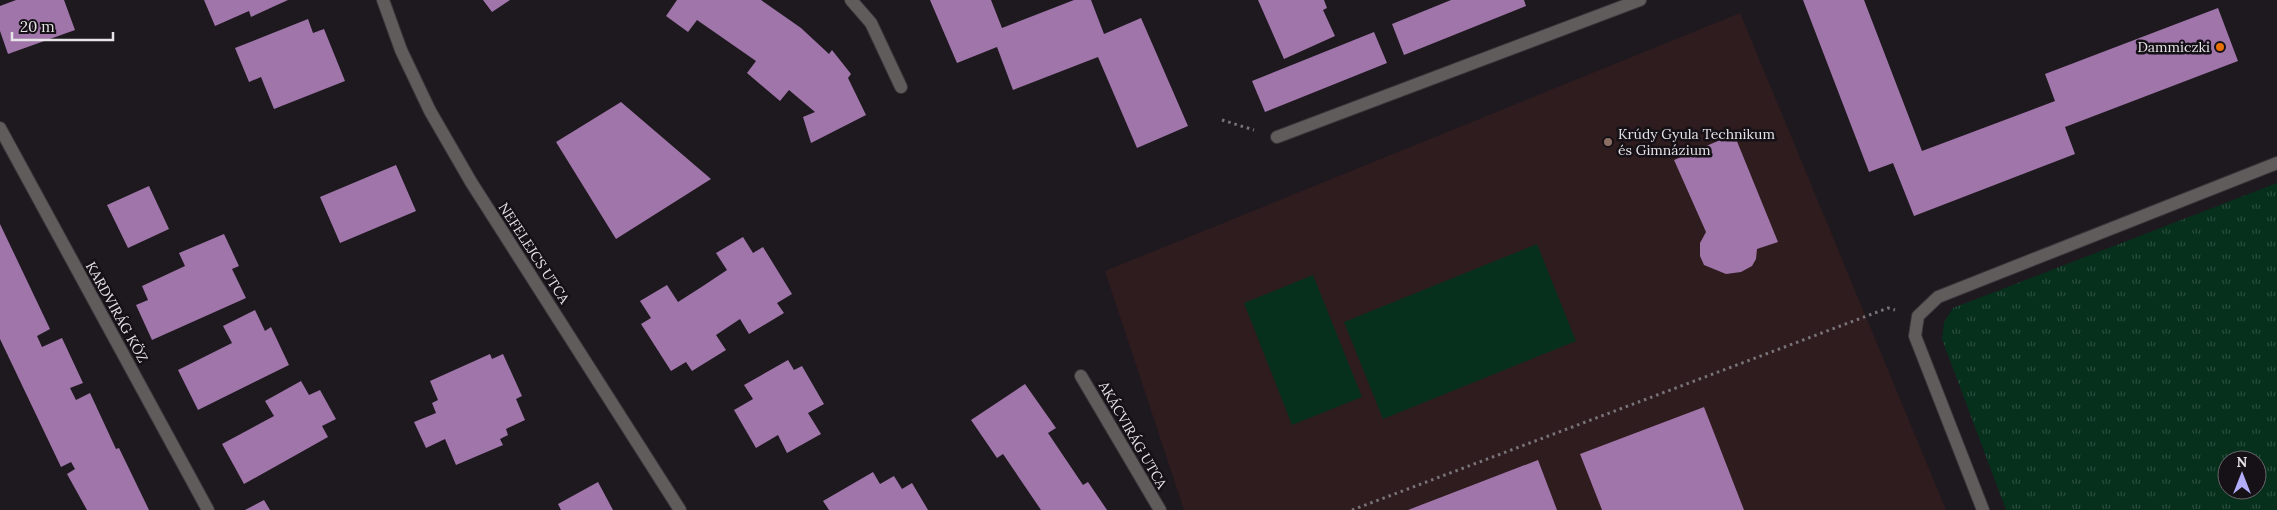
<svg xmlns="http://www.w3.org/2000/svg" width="2277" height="510" font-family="Lora,serif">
  <defs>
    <pattern id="grass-tufts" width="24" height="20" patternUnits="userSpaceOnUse" patternTransform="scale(1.25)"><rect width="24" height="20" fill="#062f1c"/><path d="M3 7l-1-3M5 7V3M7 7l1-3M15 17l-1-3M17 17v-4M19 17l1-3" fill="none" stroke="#2a4d3d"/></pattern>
  </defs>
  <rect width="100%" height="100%" fill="#1e191f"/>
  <path fill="#2f1c1e" d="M1740,13L1946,510H1184L1105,271Z"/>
  <path fill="url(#grass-tufts)" fill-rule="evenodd" d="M2277,183V510H2006L1942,339L1944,322L1953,308ZM2227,460H2257V490H2227Z"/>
  <path fill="#062f1c" d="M1537,244L1576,341L1383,419L1344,322Z
    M1313,275L1362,397L1292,425L1244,303Z"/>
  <path fill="#a075aa" d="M16,0H64L75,30L8,54L0,31V6Z
    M204,0H288L251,17L249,11L215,26Z
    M483,0H510L492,12Z
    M677,0H761L801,28L829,54L832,50L851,74L848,78L866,115L811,143L803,117L815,112L789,90L780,101L747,73L756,61L697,20L688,32L666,16Z
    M930,0H991L1002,28L1074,0H1091L1104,34L1141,18L1188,126L1137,148L1098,57L1013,90L997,47L957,63Z
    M1258,0H1324L1327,8L1323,10L1335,36L1284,59Z
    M1451,0H1524L1526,6L1404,55L1392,24Z
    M1803,0H1864L1922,151L2055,101L2045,74L2218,8L2238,61L2065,127L2075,154L1914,216L1893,163L1869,172Z
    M308,19L313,33L324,29L345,81L274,109L261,77L249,82L235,48Z
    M1374,32L1387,63L1265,112L1252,81Z
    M621,102L711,179L616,239L556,142Z
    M1734,134L1778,242L1757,249L1756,259L1752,266L1741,272L1726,274L1704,265L1700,256V243L1706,232L1674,160Z
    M396,165L416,211L340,243L320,197Z
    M149,186L169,229L128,248L107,205Z
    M0,224L50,329L37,336L42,347L62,338L83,383L70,388L76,400L90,393L116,449L119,448L149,510H87L67,474L75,469L71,462L61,467L0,339Z
    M224,234L239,266L232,269L246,298L152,340L136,305L148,300L142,286L185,266L179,253Z
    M743,237L753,253L763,247L792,294L777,303L784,313L749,334L740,319L716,335L726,350L692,371L686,362L671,371L641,324L651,318L640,301L667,285L678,302L703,286L727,270L716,253Z
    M255,310L265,331L271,327L289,365L198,410L178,370L232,343L223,326Z
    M490,354L492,359L503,354L522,396L516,399L525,420L506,429L508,435L500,439L503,445L456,465L445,439L426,448L414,422L436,413L432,403L438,400L430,381Z
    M788,360L794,370L802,366L824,404L808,413L821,434L787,453L778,435L756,448L734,410L753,399L744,385Z
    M301,381L309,395L320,390L336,419L322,426L328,437L244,484L222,444L274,416L265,401Z
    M1025,384L1056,428L1048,433L1083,485L1088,482L1107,510H1041L1003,454L997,458L971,420Z
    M1704,407L1744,510H1602L1580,454Z
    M1538,460L1557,510H1408Z
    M873,472L880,484L894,476L902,489L912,483L928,510H829L823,501Z
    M598,482L613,510H561L558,504Z
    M264,500L270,510H245Z"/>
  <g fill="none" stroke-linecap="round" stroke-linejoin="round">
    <g stroke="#3a353b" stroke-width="14">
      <path id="lane" d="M851,0L871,23L901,87
        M1983,510L1915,336L1918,316L1938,297L2277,163"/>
    </g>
    <g stroke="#3a353b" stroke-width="14">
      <path id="street" d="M383,0L401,50L430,111L471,182L680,510
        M0,128L208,510
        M1277,137L1640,0
        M1081,376L1160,510"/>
    </g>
    <path stroke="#787479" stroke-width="3" stroke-dasharray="2.5 4" stroke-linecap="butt" d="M1222,120L1254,130
      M1352,510L1888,308L1895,310"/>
    <use href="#lane" stroke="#605c5b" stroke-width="12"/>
    <use href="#street" stroke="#605c5b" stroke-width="12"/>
  </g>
  <circle fill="#e8710a" stroke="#151116" stroke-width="2" cx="2220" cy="47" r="5"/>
  <circle fill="#8d6e63" stroke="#151116" stroke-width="2" cx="1608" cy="142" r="5"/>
  <g text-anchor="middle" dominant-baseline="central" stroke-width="5" stroke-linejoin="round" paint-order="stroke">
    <g font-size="14" fill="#e7e4e8" stroke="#151116" text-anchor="end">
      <text x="2210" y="47">Dammiczki</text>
      <text x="1618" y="134" text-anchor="start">Krúdy Gyula Technikum<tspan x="1618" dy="16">és Gimnázium</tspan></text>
    </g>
    <g font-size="14" fill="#e7e4e8" stroke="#151116">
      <text transform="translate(534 253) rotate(57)">NEFELEJCS UTCA</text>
      <text transform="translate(117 312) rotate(61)">KARDVIRÁG KÖZ</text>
      <text transform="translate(1133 435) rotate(60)">AKÁCVIRÁG UTCA</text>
    </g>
  </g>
  <g transform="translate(2242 475)"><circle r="24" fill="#151116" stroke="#69656a"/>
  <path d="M0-4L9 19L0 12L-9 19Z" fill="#b2adf9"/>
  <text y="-8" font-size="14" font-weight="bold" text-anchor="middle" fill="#e7e4e8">N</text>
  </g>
  <path d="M12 32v8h101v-8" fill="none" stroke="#e7e4e8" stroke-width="2.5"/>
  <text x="20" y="32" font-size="15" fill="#e7e4e8" stroke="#151116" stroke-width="4" paint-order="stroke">20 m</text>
</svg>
